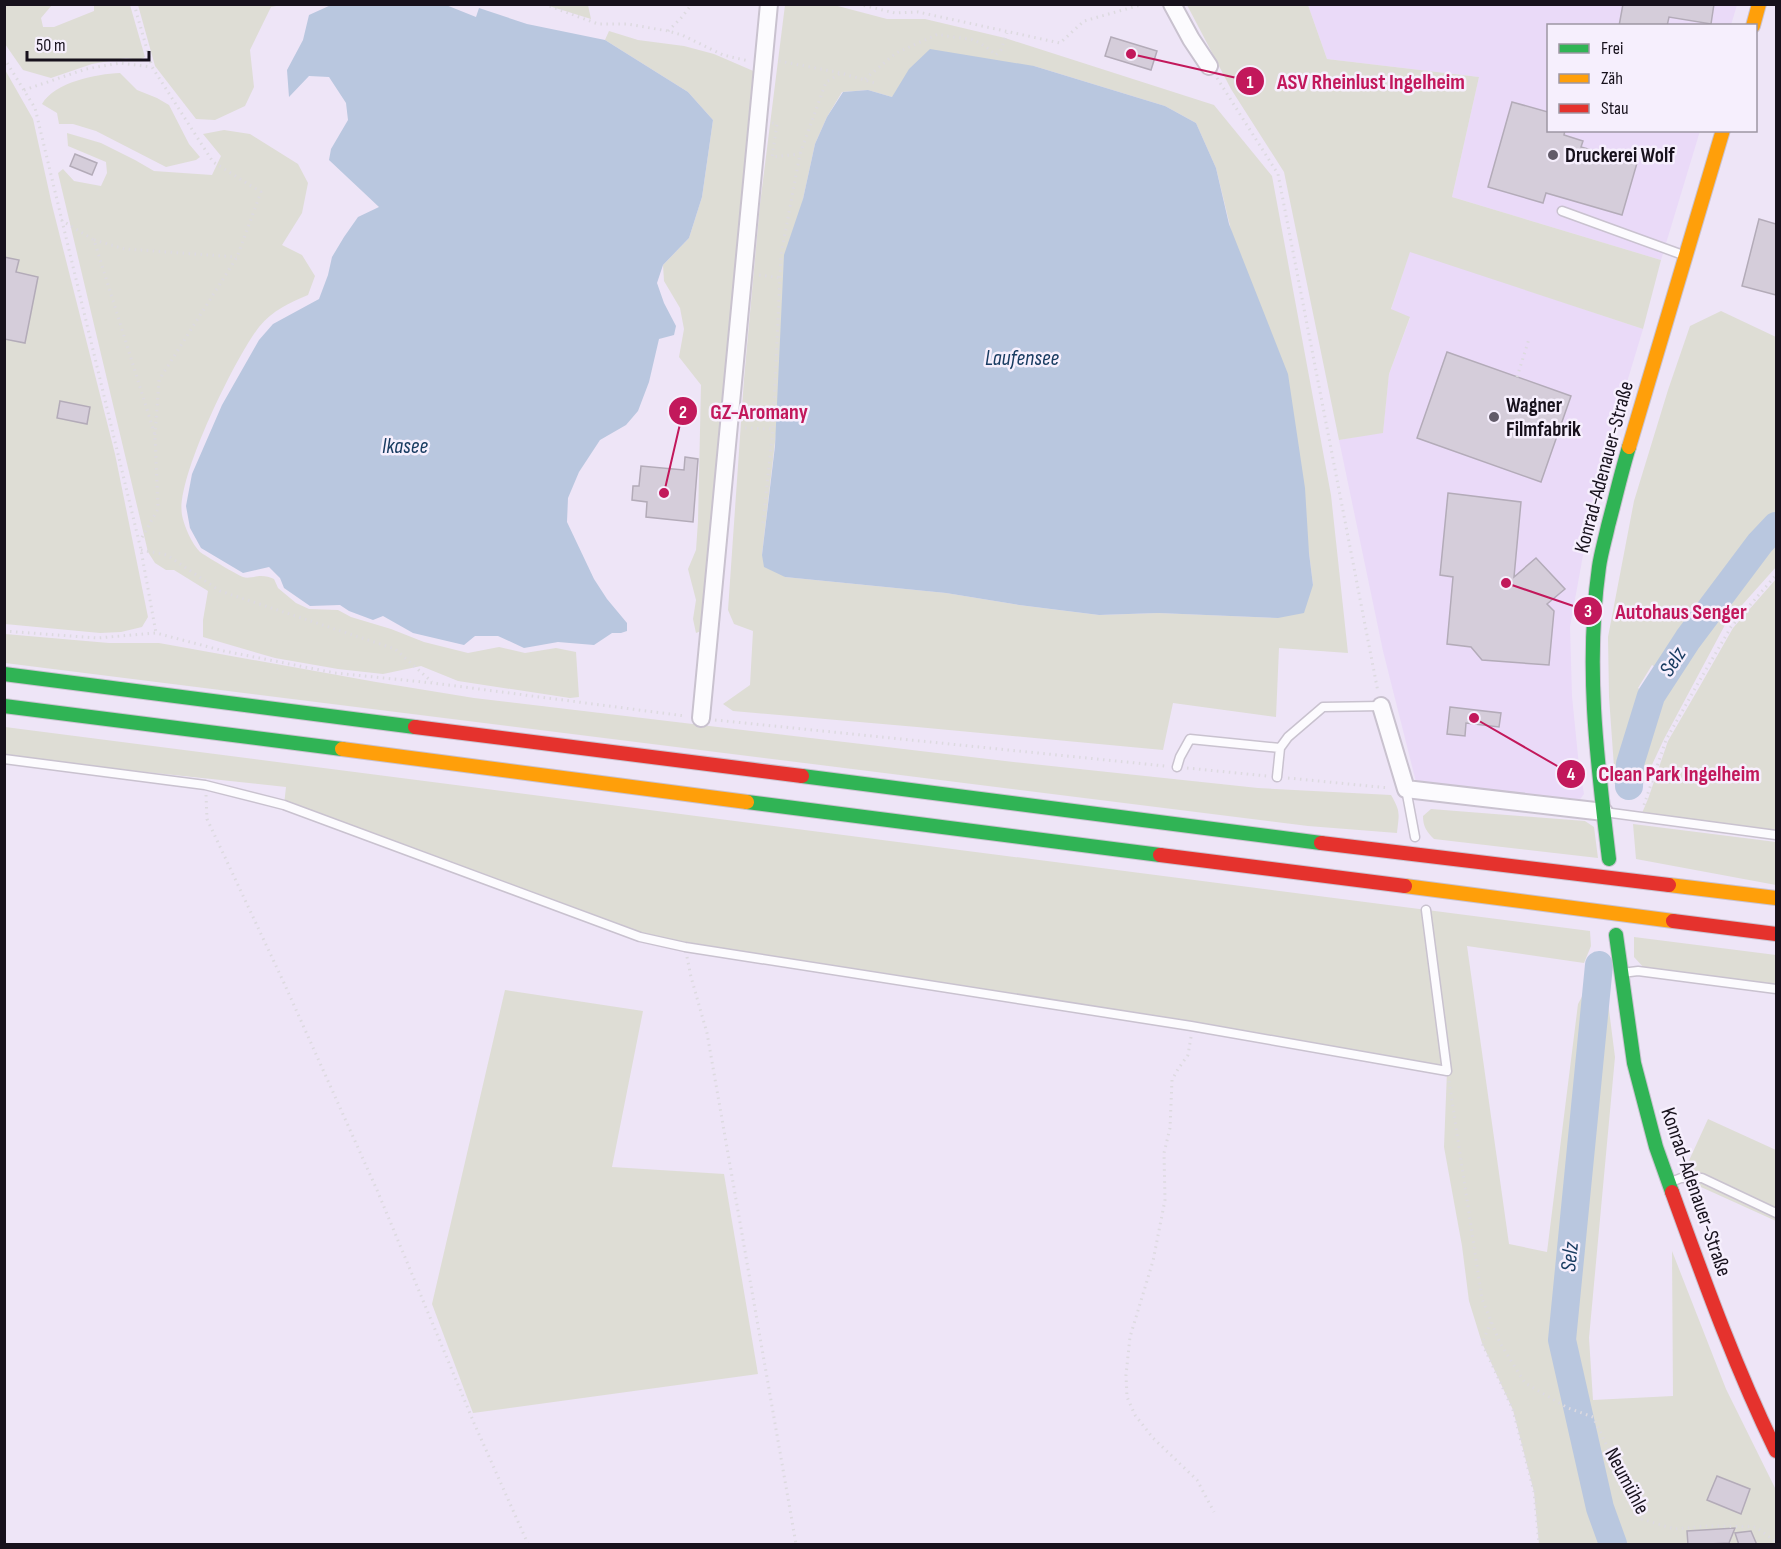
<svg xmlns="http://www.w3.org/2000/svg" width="1781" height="1549" font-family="'Sofia Sans Condensed',sans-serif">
  <rect width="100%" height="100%" fill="#eee5f7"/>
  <path fill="#eadaf8" d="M1308,5H1737L1731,25L1548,26V130L1700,131L1661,260L1452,197L1479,77L1327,59Z
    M1410,251L1643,329L1595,489L1570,627L1572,696L1579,766L1584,794L1578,802L1416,782L1383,651L1339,440L1383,432L1389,374L1410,318L1391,310Z"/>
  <path fill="#deddd5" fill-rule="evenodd" d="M4,5H52L41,18L43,27H54L94,11V5H130L145,57L139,60L126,58L92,64L51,78L23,70L5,44Z
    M138,5H281L271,7L250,50L254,87L245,106L215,120L196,119L155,66Z
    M546,5H588L591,19Z
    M785,5H834L887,19H925L1005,38L1214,105L1272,176L1331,495L1348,653L1279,648L1276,717L1173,703L1163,750L917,727L733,711L723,704L750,685L753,631L734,624L728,610L744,379L760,204ZM1034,66L1165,106L1196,123L1216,168L1309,553L1313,585L1278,618L1158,613L1099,615L1019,605L946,593L785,577L762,555L803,199L815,144L827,117L842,92L868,90L892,97Z
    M1187,5H1308L1327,59L1479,77L1452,197L1661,260L1643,329L1410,252L1391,309L1410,317L1389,374L1383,433L1339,440L1284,172L1231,89Z
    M609,31L638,40L684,46L714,54L758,73L706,629L696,633L693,619L696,600L688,569L696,550L698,521L701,385L679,357L684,329L680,308L664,281L663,265L689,238L702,197L713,120L688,92L605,40Z
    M4,68L33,119L52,205L115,454L148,617L142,627L121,632L100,633L5,624Z
    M120,73L137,90L157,98L169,105L189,144L200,157L196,160L166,167L96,131L73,124H59L57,113L42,104C55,82 96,74 120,73Z
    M224,130L250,134L298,164L308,183L302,213L282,245L302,255L315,276L308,295C289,303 273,310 259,327C236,356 175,480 182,515C184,526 192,544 200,552C204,555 239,576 243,577C248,579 256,576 261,576C266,576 270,577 274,579L278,588L296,603L309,609L338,610L351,617L391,629L424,642L468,653L499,647L525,653L556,648L576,652L579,697L570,698L458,681L421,666L383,674L338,669L275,658L203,637V620L208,591L174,570H166L155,563L148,552L58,173L63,169L74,181L101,186L107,173L106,162L68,146L67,133L101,143L135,160L154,171L212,175L221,156L203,134Z
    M1721,311L1776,337V567L1726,623L1664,739L1644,782L1634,789L1613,783L1614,767L1609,697L1608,637L1634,501L1668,390L1690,326ZM1652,665L1670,676L1656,702L1638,688Z
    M1776,579V831L1642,813L1648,799L1668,741L1700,686L1733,628Z
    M5,634L109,643H159L376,682L474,698L1005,761L1258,788L1391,795C1401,812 1399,814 1397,833L1308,826L5,663Z
    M5,727L1590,931L1591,946L1584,963L1467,946L1509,1244L1547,1252L1578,1004L1599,965L1604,971L1615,1057L1589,1338L1593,1400L1673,1396L1672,1251L1726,1389L1776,1490V1544H1539L1534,1492L1513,1410L1482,1343L1469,1301L1462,1246L1444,1147L1447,1071L640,937L284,805L286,787L5,757Z
    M1431,809L1585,821L1594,827L1598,858L1434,839C1427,832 1423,827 1423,816Z
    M1633,824L1776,842V885L1636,859Z
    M1634,937L1776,955V984L1644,968L1634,957Z
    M505,990L643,1011L612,1167L724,1174L758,1374L473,1413L432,1304Z
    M1708,1119L1776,1150V1221L1681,1178Z"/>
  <path fill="#b9c7df" d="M331,5H446L476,17L479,8L527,24L605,40L688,92L713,120L702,197L689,238L663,265L657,283L664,303L676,326L674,335L659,339L649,382L638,411L626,425L600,440L579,472L568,498L567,522L594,579L607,599L627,623V631L621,633H612L594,645L558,642L524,648L498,636H475L464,645L413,633L383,616L373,620L349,611L340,605L310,606L284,588L280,578L269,567L243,573L201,548L190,528L186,506L192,474L222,405L259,340L273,324L319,299L328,275L332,257L344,237L358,217L379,207L329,160L331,149L348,120L346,103L329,77L309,76L289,97L287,70L303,40L309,15Z
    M930,49L1034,66L1165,106L1196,123L1216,168L1229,224L1288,374L1305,488L1309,553L1313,585L1304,613L1278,618L1158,613L1099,615L1019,605L946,593L785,577L764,567L762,555L775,446L784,255L803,199L815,144L827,117L843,92L868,90L892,97L909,69Z"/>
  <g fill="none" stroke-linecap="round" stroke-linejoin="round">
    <path stroke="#b9c7df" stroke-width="28" d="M1629,786L1630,764L1651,696L1688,639L1760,543L1776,526
      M1599,965L1562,1340L1600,1508L1613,1544"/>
  </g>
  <path fill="#d5cdda" stroke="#b3abb8" stroke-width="1.5" d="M1623,4H1714L1711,24L1669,17L1667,26H1619Z
    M1111,37L1157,51L1151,70L1105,56Z
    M1512,102L1548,112V130H1565L1564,135L1583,141L1581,147L1637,163L1622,215L1546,193L1543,203L1488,187Z
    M75,154L97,163L92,175L70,166Z
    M1759,219L1776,224V295L1742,286Z
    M4,257L19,260L16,272L38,277L25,343L4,339Z
    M1447,352L1571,396L1541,482L1417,438Z
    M60,401L90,407L87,424L57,418Z
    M685,457L698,459L693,522L646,517L647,502L632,500L633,486H639L641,466L684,470Z
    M1448,493L1521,502L1514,577L1536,558L1565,589L1547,604L1554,611L1549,665L1482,660L1471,647L1447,644L1453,577L1440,575Z
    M1450,707L1501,713L1499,727L1466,723L1465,736L1447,734Z
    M1717,1476L1750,1489L1741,1514L1707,1500Z
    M1735,1528L1729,1543L1688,1545L1687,1531Z
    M1751,1531L1757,1545H1739L1735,1533Z"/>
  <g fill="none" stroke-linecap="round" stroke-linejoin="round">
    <g stroke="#c9c2cf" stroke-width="11">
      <path id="lane" d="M1562,211L1683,255
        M4,759L205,785L284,805L640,937L685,947L1191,1026L1447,1071L1426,910
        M1177,767L1180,757L1190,739L1280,748
        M1277,777L1280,748L1288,737L1323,707L1381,706
        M1406,789L1415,837
        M1604,812L1776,835
        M1622,973L1638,971L1776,989
        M1671,1182L1681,1178H1702L1776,1213"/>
    </g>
    <g stroke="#c9c2cf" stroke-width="20">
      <path id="street" d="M1172,4L1191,39L1209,66
        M1381,706L1406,789L1604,812
        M701,718L769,4"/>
    </g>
    <g stroke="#c9c2cf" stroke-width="16">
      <path id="fast" d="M4,674L415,727
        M4,706L342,749
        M802,776L1321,843
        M747,802L1160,855
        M1609,859C1597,760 1585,666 1599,567C1601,553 1605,540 1608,526C1615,500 1621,473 1629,447
        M1616,935L1634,1063L1656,1147L1672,1192"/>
    </g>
    <g stroke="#c9c2cf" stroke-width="16">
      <path id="slow" d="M1753,26L1759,4
        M1629,447L1723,130
        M342,749L747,802
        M1669,885L1776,898
        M1405,886L1673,921"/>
    </g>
    <g stroke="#c9c2cf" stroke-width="16">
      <path id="jam" d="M415,727L802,776
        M1321,843L1669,885
        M1160,855L1405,886
        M1673,921L1776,934
        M1672,1192C1704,1280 1735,1367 1776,1451"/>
    </g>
    <path stroke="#dddae0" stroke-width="3" stroke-dasharray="1.5 4.5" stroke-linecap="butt" d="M134,4L152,67L213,162L261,192L237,257L159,380L155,435
      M149,4L152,6
      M544,4L598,24H627L668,31L682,35L723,55L749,61
      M858,4L895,13L918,12L1060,43L1084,21L1144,4
      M668,31L682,17L692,4
      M4,58L35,108L141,550L156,633
      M779,61L841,73L878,84
      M1217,78L1278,174L1378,692
      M865,79L896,53L938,34C951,38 965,37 976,41C984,45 990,50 996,55L1001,50L1007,33
      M24,90L86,69L120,63L152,67
      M772,123L777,124L772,157L800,154
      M61,220L94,240L155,435L158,509L140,541
      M94,240L125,249L237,257
      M759,275L781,278
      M1517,377L1529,339
      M745,428L773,429
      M763,523L773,429L781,255L800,154L826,82L841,73
      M141,550L167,555L220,591L395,649L432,682
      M4,631L97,638L156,633L224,651L335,673L433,683L685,716
      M715,720L1165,766
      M1187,768L1267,776
      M1288,778L1389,788
      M206,795L207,819L284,983L377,1190L474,1423L528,1544
      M1644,805L1666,740L1697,685L1731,627L1776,575
      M687,957L691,977L707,1033L796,1544
      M1191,1037L1188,1055L1178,1069L1172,1080L1170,1128L1164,1153L1165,1200L1153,1261L1130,1337L1126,1375L1127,1397L1135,1415L1153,1438L1197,1480L1214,1512
      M1449,1081L1482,1299L1500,1343L1525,1383L1568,1408L1593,1417L1642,1519L1674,1529L1708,1526L1756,1527L1776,1542
      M1491,1322L1482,1343L1513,1410L1534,1492L1539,1544"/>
    <use href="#lane" stroke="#fcfbfe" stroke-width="8"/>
    <use href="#street" stroke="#fcfbfe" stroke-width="16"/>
    <use href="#fast" stroke="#30b455" stroke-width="14"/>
    <use href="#slow" stroke="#ff9f0a" stroke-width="14"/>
    <use href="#jam" stroke="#e5322d" stroke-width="14"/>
  </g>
  <g fill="#625b69" stroke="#f6effd" stroke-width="2">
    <circle cx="1553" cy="155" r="6"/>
    <circle cx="1494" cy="417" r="6"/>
  </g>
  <g text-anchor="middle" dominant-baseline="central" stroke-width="5" stroke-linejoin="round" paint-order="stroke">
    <g font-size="21" font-weight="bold" fill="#17111c" stroke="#f6effd" text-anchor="start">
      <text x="1565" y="155">Druckerei Wolf</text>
      <text x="1506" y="405">Wagner<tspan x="1506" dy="24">Filmfabrik</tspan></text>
    </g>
    <g font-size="21" fill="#17111c" stroke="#f6effd">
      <text transform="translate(1604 467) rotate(-75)">Konrad-Adenauer-Straße</text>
      <text transform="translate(1696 1192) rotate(71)">Konrad-Adenauer-Straße</text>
      <text transform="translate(1627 1481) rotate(62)">Neumühle</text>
    </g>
    <g font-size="22" font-style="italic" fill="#193c61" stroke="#f6effd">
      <text x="1022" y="358">Laufensee</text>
      <text x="405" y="446">Ikasee</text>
      <text transform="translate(1673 662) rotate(-57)">Selz</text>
      <text transform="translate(1570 1257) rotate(-84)">Selz</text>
    </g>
  </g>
  <path fill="none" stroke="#c2185b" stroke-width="2" d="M1131 54L1250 81M664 493L683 411M1506 583L1588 611M1474 718L1571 774"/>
  <g fill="#c2185b" stroke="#f6effd" stroke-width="2">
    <circle cx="1131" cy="54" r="6"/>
    <circle cx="664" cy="493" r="6"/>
    <circle cx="1506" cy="583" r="6"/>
    <circle cx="1474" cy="718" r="6"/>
    <circle cx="1250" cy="81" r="15"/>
    <circle cx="683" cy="411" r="15"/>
    <circle cx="1588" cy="611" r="15"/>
    <circle cx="1571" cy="774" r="15"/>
  </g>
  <g font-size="18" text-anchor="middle" font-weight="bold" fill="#fff">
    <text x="1250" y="88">1</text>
    <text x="683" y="418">2</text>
    <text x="1588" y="617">3</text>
    <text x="1571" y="780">4</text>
  </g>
  <g font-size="22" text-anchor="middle" font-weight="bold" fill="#c2185b" stroke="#f6effd" stroke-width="5" stroke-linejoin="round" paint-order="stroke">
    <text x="1371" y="89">ASV Rheinlust Ingelheim</text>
    <text x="759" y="419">GZ-Aromany</text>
    <text x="1681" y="619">Autohaus Senger</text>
    <text x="1679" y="781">Clean Park Ingelheim</text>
  </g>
  <rect width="1781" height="1549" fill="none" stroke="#17111c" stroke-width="12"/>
  <rect x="1547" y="24" width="210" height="108" fill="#f6effd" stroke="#9d96a3" stroke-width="1.5"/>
  <rect x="1559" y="44" width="30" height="9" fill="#30b455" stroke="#9d96a3" stroke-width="1.5"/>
  <text x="1601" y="54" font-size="18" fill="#17111c">Frei</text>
  <rect x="1559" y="74" width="30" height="9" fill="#ff9f0a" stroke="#9d96a3" stroke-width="1.5"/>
  <text x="1601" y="84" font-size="18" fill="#17111c">Zäh</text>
  <rect x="1559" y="104" width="30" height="9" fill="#e5322d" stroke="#9d96a3" stroke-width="1.5"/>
  <text x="1601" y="114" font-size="18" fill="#17111c">Stau</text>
  <path d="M27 51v9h122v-9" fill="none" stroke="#17111c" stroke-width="3"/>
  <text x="36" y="51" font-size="18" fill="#17111c" stroke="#f6effd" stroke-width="4.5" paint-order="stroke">50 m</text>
</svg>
